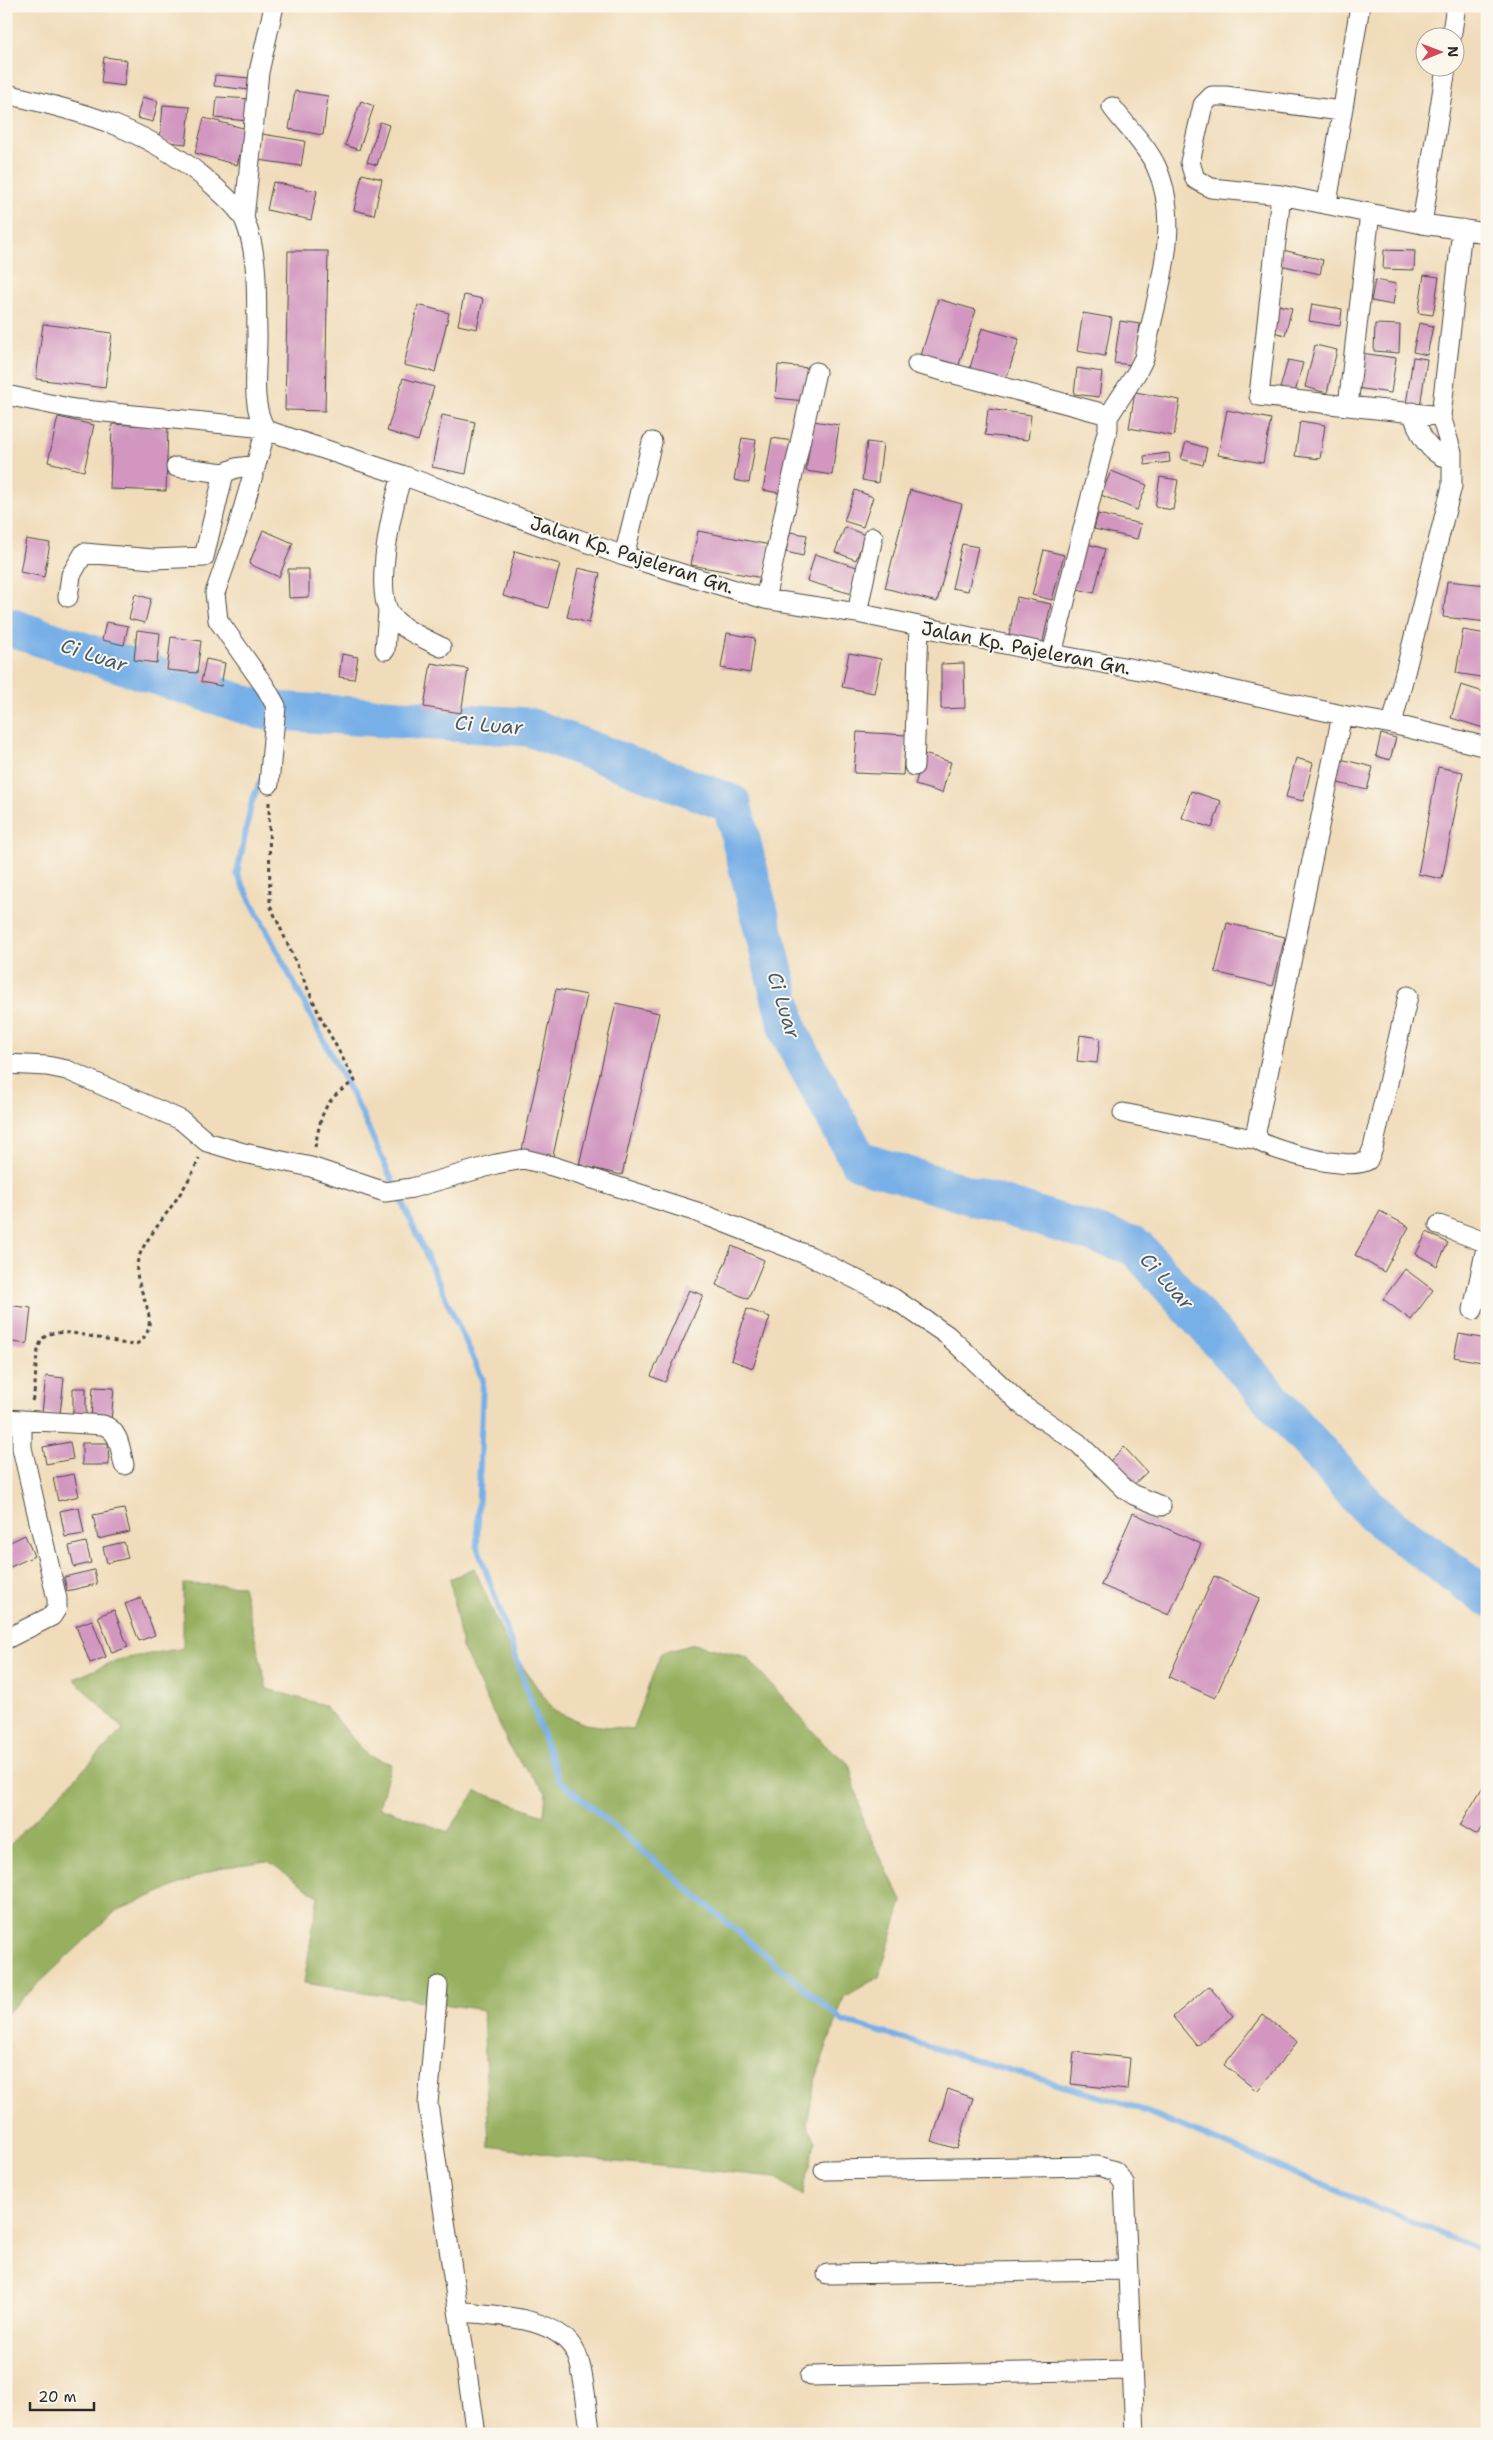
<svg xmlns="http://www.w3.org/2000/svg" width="1493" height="2440" font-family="'Shantell Sans',sans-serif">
  <rect width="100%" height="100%" fill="#fbf7ec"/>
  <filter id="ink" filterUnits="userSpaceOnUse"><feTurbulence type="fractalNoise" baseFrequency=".02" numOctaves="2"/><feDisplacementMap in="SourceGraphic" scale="10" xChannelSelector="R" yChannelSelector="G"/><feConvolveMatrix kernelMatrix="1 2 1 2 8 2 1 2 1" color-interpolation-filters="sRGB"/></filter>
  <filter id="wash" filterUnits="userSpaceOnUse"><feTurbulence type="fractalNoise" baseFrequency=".0096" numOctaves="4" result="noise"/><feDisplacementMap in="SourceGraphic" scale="20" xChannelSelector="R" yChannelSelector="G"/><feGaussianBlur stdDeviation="1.12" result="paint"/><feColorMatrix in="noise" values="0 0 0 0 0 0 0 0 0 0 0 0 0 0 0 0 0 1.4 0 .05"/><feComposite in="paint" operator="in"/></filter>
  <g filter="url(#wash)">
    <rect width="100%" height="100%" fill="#f0dcba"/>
    <path fill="#97b061" stroke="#616e46" d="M474,1568L508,1646L554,1711L585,1724L632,1730L661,1653L694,1644L747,1657L825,1745L849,1763L864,1824L902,1901L879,1977L844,1997L815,2081L807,2124L815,2142L802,2196L776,2177L574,2158L489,2146L483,2010L304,1983L318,1896L268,1861L218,1868L116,1911L6,2014V1849L123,1729L74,1679L117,1660L183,1648V1584L243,1586L267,1689L324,1705L367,1755L391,1764L379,1807L448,1832L476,1791L544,1815L546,1792L512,1752L462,1647L450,1579Z"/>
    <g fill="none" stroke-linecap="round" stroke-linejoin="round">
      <path stroke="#77afe7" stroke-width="6" d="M281,732L289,712
        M263,776L252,801L237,874L360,1110L483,1380L477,1545L558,1779L843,2021L1135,2107L1487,2253"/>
      <path stroke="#77afe7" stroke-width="39" d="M6,626L261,710L529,727L732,804L789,1032L859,1161L1135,1246L1375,1515L1487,1597"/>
    </g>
    <g id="blocks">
      <path fill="#d296c0" d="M104,57L127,60L124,86L101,83Z
        M215,75L251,78L250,90L214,86Z
        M295,91L328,96L323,135L289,129Z
        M142,97L158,101L153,122L137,118Z
        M217,97L251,99L249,121L215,118Z
        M361,101L374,106L359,150L345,145Z
        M163,105L190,107L186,144L160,141Z
        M204,118L247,129L237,165L195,153Z
        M380,122L389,125L377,165L367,162Z
        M262,134L305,141L301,166L258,160Z
        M362,174L382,179L374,215L354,210Z
        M273,182L317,191L311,220L267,210Z
        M1283,250L1323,260L1320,274L1280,265Z
        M1384,250L1415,251L1414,270L1383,269Z
        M288,251H328L325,411L285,410Z
        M1424,275L1439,277L1433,315L1418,313Z
        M1375,280L1396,284L1393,305L1371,301Z
        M464,295L483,299L477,329L458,325Z
        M938,299L976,310L957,371L920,359Z
        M1312,304L1342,309L1340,326L1309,321Z
        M418,305L449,313L435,372L404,365Z
        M1278,305L1292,308L1285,335L1270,331Z
        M1083,313L1112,318L1105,356L1077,351Z
        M1120,321L1140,324L1134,365L1114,363Z
        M1419,323L1433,326L1427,355L1413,352Z
        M43,324L112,333L105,388L36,379Z
        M1375,324L1400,325L1399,353L1374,351Z
        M982,328L1019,339L1005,383L969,371Z
        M1315,345L1337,350L1327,393L1305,387Z
        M1361,353L1396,358L1391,393L1356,388Z
        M1413,357L1427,359L1420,407L1406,405Z
        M1288,360L1303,363L1294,396L1279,392Z
        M778,365L808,368L805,401L775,398Z
        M1077,368L1102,372L1099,397L1074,394Z
        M403,378L434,387L418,441L387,431Z
        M1135,392L1180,400L1174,436L1129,428Z
        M988,409L1031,415L1028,440L985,435Z
        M1227,410L1271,419L1263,463L1218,455Z
        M442,415L475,422L466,474L432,467Z
        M58,417L94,425L84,471L48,462Z
        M813,421L839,425L832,475L806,471Z
        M1300,421L1325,425L1320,459L1295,456Z
        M112,424L168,427L166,491L110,489Z
        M742,438L756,440L749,483L734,480Z
        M772,438L793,441L785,494L763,490Z
        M867,442L883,444L878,483L862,480Z
        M1186,442L1207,448L1203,465L1181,459Z
        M1169,453L1170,462L1145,465L1144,456Z
        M1111,471L1147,485L1137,510L1101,495Z
        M1160,477L1178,480L1173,510L1155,507Z
        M855,490L873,497L863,527L844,521Z
        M910,490L962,504L937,602L885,588Z
        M1098,514L1141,524L1137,539L1094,529Z
        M845,527L865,535L856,560L835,552Z
        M263,530L293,543L279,577L249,564Z
        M698,531L770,545L763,578L691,565Z
        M790,532L807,535L803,556L786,552Z
        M26,539L50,543L44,577L20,572Z
        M1084,543L1105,549L1094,593L1073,588Z
        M962,544L978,547L968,591L952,588Z
        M1044,550L1064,555L1052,600L1032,595Z
        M515,551L560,564L548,608L503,596Z
        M815,554L860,568L852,594L807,581Z
        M578,568L600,573L589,623L567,617Z
        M288,569H309V597L289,598Z
        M1447,581L1487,585V622L1443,617Z
        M135,594L151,599L145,623L129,619Z
        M1017,597L1051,604L1042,646L1008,639Z
        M106,622L128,626L124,645L102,640Z
        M137,630L160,633L157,663L134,660Z
        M1463,630L1487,634V678L1456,673Z
        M727,633L755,638L750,673L721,668Z
        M171,637L201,641L197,673L167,670Z
        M849,653L881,659L874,693L842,687Z
        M342,654L358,657L354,679L339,677Z
        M206,659L225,663L221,686L201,682Z
        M431,663L468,669L461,713L424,707Z
        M964,663L965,708L941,709V664Z
        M1461,685L1487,693V729L1451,718Z
        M857,732L906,735L903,775L854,773Z
        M1381,734L1396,738L1390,760L1376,756Z
        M924,754L951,762L942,793L915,785Z
        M1296,758L1313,763L1303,801L1286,797Z
        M1340,759L1373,767L1367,790L1334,782Z
        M1438,767L1463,772L1442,879L1418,874Z
        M1191,791L1221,801L1212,828L1182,818Z
        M1227,923L1285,937L1273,986L1215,972Z
        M556,989L587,995L553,1156L522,1150Z
        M616,1003L659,1013L622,1175L579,1165Z
        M1080,1035L1100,1038L1097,1063L1077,1061Z
        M1380,1211L1409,1227L1384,1272L1355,1255Z
        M1427,1232L1448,1243L1437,1266L1416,1254Z
        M732,1246L764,1260L748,1299L716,1285Z
        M1405,1269L1433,1290L1411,1320L1383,1299Z
        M689,1290L703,1295L665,1382L651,1376Z
        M6,1305L31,1308L27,1344L6,1341Z
        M747,1309L770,1317L753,1368L731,1360Z
        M1459,1334L1487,1339V1363L1454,1357Z
        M46,1376L64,1378L60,1415L42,1413Z
        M93,1387L114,1388L111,1421L91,1420Z
        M73,1388H86V1418H73Z
        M70,1442L73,1459L46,1464L43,1447Z
        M82,1443H108L109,1465H82Z
        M1124,1447L1147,1472L1129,1489L1107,1464Z
        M74,1474L79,1496L58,1501L53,1478Z
        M79,1507L84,1534L65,1537L60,1511Z
        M124,1509L130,1532L98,1539L93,1515Z
        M1133,1513L1201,1544L1169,1615L1101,1585Z
        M25,1535L34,1556L6,1569V1544Z
        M86,1542L91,1563L74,1567L69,1546Z
        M124,1542L128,1558L107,1563L103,1547Z
        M94,1570L97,1584L67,1591L64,1577Z
        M1214,1576L1260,1598L1215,1698L1169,1677Z
        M141,1598L155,1635L139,1641L125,1604Z
        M114,1610L128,1647L112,1653L98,1616Z
        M92,1620L106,1657L90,1663L76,1626Z
        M1487,1780V1818L1477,1835L1460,1825Z
        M1209,1986L1233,2016L1197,2046L1173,2017Z
        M1263,2015L1297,2042L1257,2091L1224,2065Z
        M1074,2052L1130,2058L1127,2090L1071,2084Z
        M948,2089L973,2098L957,2149L932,2141Z"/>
    </g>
  </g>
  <g filter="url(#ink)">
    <use href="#blocks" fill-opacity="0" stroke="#494640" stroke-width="1"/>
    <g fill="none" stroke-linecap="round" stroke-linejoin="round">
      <g stroke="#494640" stroke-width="21">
        <path id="street" d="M1451,38L1456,6
          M6,94C86,112 152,130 215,187C225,197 239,207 245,221C259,256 256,296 257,333C258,364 249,403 266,430L402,475L624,556L765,599L857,613L1052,654L1151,672L1342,715L1392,724L1487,747
          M1341,111L1225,96H1212L1203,105L1190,162L1195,179L1211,188L1281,195L1422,224L1487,233
          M1281,195L1259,396L1348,406
          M1327,203L1360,6
          M1370,213L1348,406L1441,416
          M244,219L259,72L274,6
          M1422,224L1446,68
          M917,364L1101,413L1108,417V428L1052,654
          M6,395L74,409L265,428
          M1412,412C1419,431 1423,445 1441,456L1452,453
          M1108,417L1137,372L1144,358C1155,296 1184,227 1156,166C1146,145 1126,126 1112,107
          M266,430L237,530L215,593L218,620L266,688L276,706L269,784
          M176,467L224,473
          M402,475C393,505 372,592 392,617C405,631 424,638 441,647
          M624,556L652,442
          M68,597L71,575L84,553L153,559L204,557L224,473L236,468L256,465
          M765,599L816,372
          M857,613L873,537
          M385,650L388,611
          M1342,715L1256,1132L1259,1141C1275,1152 1352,1172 1368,1160L1373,1148L1408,996
          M1392,724L1452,486V453L1441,416L1462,229
          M914,766L919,627
          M6,1064L47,1066L67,1070L181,1120L207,1142L244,1153L311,1167L385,1192L412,1188L496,1164L524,1159L552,1166L697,1212L810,1256L893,1298L947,1335L1023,1406L1078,1443L1125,1489L1134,1495L1161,1506
          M1123,1113L1258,1140
          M1439,1225L1487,1243
          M1473,1310L1487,1243
          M6,1419L103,1425C120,1431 120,1449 124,1465
          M6,1639L52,1616L57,1608V1599L22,1448V1421
          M438,1986L428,2104L476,2434
          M824,2170L1098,2166L1115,2171L1124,2183L1135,2434
          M827,2274L1128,2270
          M459,2311C498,2317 566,2315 579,2361C586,2384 586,2410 591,2434
          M810,2376L1132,2370"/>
      </g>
      <path stroke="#494640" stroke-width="3" stroke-dasharray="4 4" stroke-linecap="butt" d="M269,802L270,905L321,1018L355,1081C323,1101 322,1111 315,1147
        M32,1401C38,1383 33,1362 40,1344C42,1337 48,1334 54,1333C78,1330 110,1343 135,1345C168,1325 133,1290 137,1264C140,1248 152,1234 161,1221C176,1200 190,1181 199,1158"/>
      <use href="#street" stroke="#fff" stroke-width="19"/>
    </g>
  </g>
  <g text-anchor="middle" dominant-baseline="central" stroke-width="4" stroke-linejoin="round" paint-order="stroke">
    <g font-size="19" fill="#2b2b2b" stroke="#fbf7ec">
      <text transform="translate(632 555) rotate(18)">Jalan Kp. Pajeleran Gn.</text>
      <text transform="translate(1026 648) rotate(11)">Jalan Kp. Pajeleran Gn.</text>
    </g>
    <g font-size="20" font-style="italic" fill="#46596d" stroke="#fbf7ec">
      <text transform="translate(94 655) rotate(18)">Ci Luar</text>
      <text transform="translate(489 725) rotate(4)">Ci Luar</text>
      <text transform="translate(784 1005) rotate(73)">Ci Luar</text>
      <text transform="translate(1167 1281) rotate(48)">Ci Luar</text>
    </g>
  </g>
  <rect width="1493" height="2440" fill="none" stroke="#fbf7ec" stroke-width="25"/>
  <g transform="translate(1440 52) rotate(89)"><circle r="24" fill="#fbf7ec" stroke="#a8a59f"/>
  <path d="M0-4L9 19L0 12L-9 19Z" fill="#d1495b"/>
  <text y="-8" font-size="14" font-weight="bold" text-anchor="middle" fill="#2b2b2b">N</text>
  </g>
  <path d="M30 2402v8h64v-8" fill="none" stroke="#2b2b2b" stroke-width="2.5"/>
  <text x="38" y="2402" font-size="15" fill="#2b2b2b" stroke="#fbf7ec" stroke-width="4" paint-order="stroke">20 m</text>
</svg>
